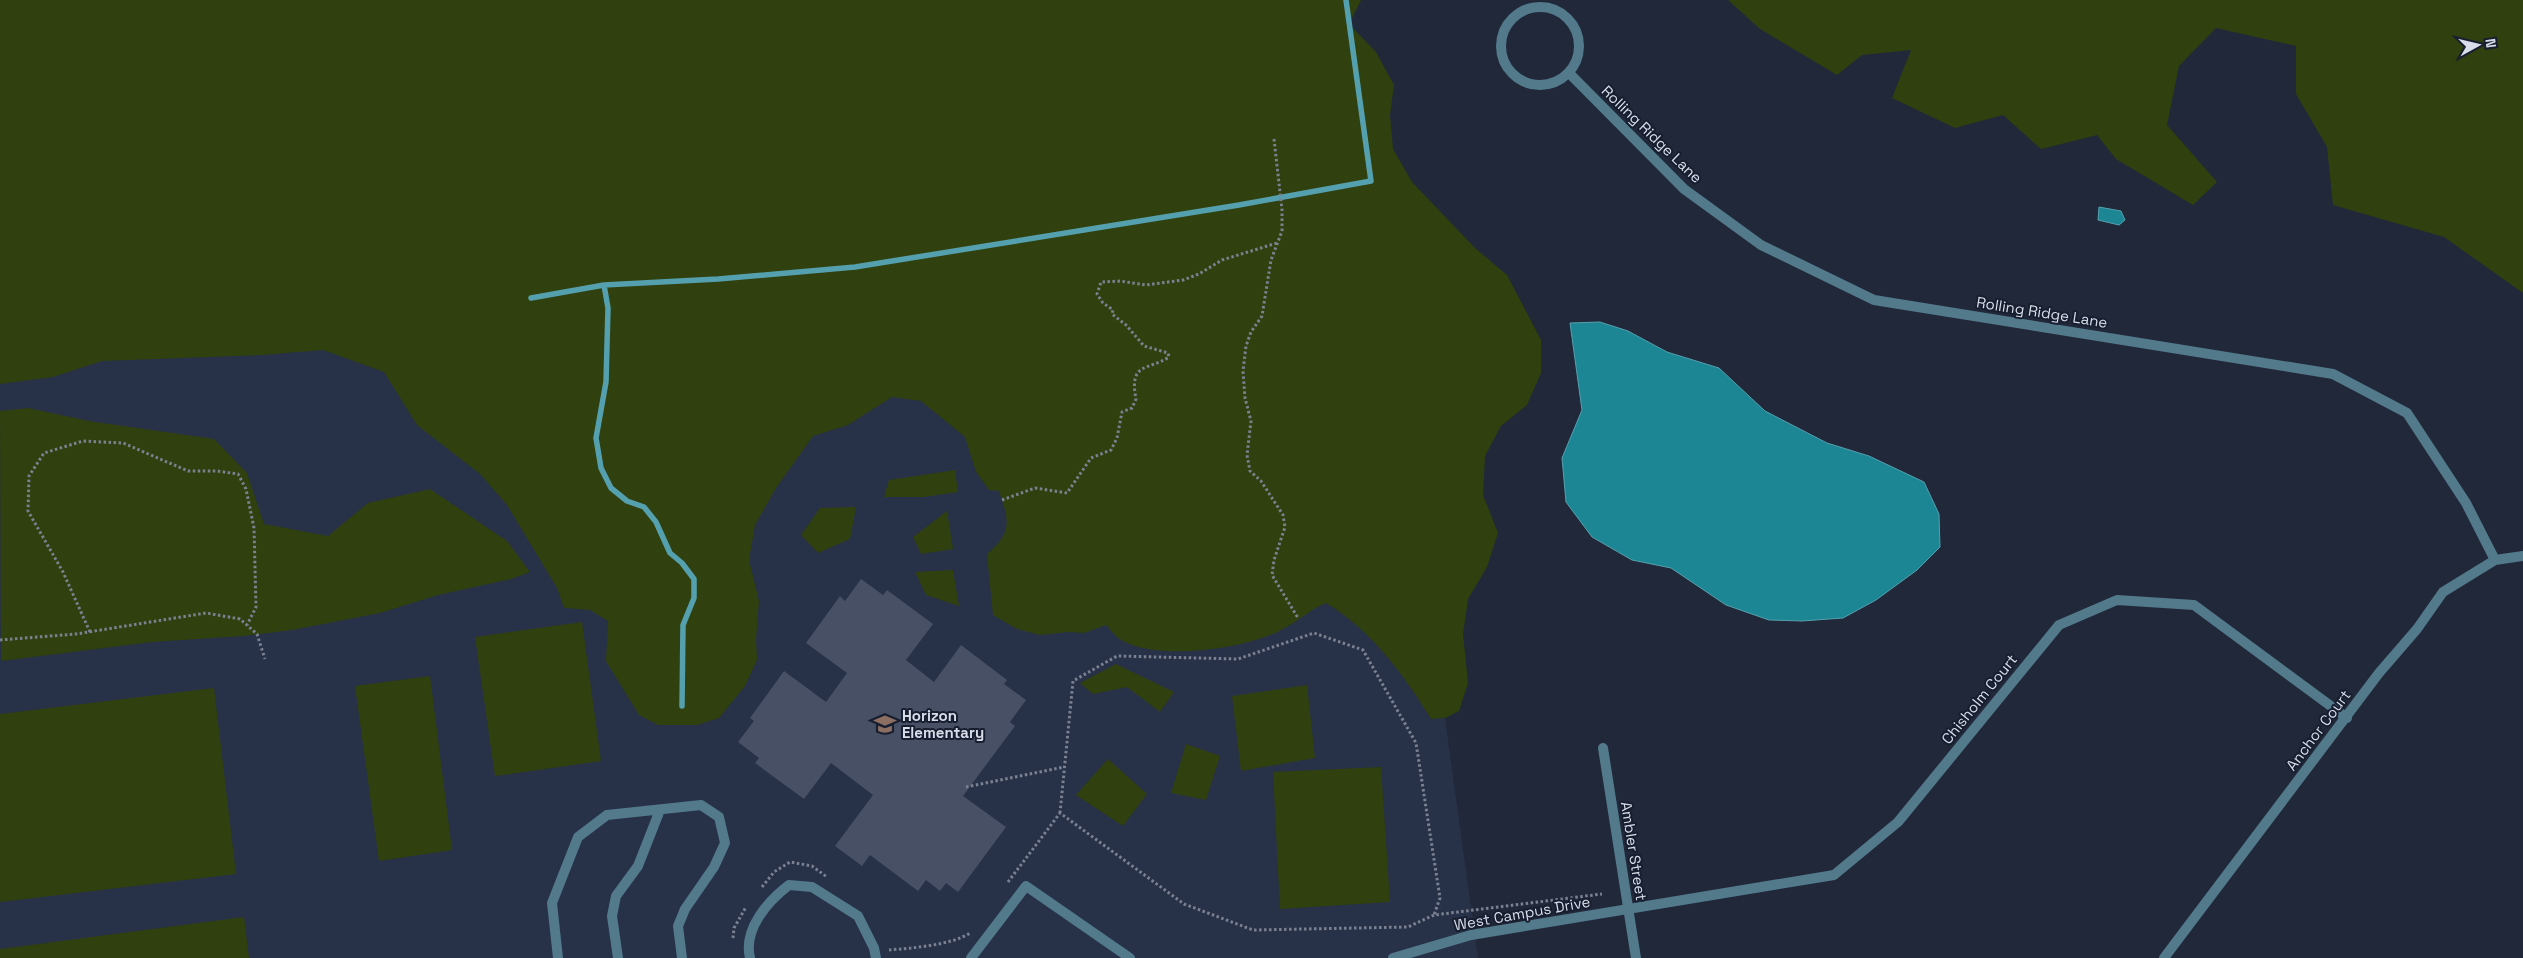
<svg xmlns="http://www.w3.org/2000/svg" width="2523" height="958" font-family="'Space Grotesk',sans-serif">
  <rect width="100%" height="100%" fill="#21283a"/>
  <path fill="#273148" d="M299,0H1346L1478,958H0V42Z"/>
  <path fill="#30400e" d="M0,0H1361L1349,24L1376,52L1394,85L1390,115L1393,149L1412,182L1475,248L1507,275L1541,340V373L1527,405L1501,426L1485,456L1483,495L1498,533L1487,567L1468,599L1463,634L1468,683L1459,711L1445,718L1431,719C1405,676 1370,629 1326,603C1309,610 1299,621 1283,629C1248,649 1159,661 1123,641C1116,638 1111,630 1106,625L1084,633L1068,632L1040,635L1017,629L993,615L987,554C1013,532 1009,521 999,491L989,490L976,472L965,437L921,401L892,397L848,425L813,436L776,488L755,525L749,560L759,601L756,639L757,660L745,686L719,718L697,725H658L639,715L606,661L608,621L590,610L564,608L557,588L507,505L480,474L417,425L384,372L323,350L262,355L102,361L53,377L0,384Z
    M1728,0H2523V293L2444,237L2333,205L2327,147L2296,94V46L2216,28L2179,66L2167,125L2217,182L2193,205L2116,159L2097,135L2041,149L2003,115L1955,128L1892,98L1911,50L1862,55L1837,75L1760,29Z
    M28,408L89,421L214,439L247,473L264,524L328,536L368,503L430,489L507,541L530,572L511,579L438,595L380,613L292,630L243,636L152,642L1,661L0,411Z
    M955,470L958,492L924,497H884L889,480Z
    M856,507L850,539L818,553L801,535L820,508Z
    M947,511L953,549L921,554L913,537Z
    M953,570L959,606L926,595L915,572Z
    M582,622L601,761L495,776L475,637Z
    M1116,664L1174,692L1160,712L1127,687L1093,694L1080,683Z
    M430,676L452,850L379,861L355,686Z
    M1307,685L1315,758L1241,771L1232,696Z
    M214,688L236,874L0,902V714Z
    M1186,744L1220,756L1206,800L1171,793Z
    M1108,759L1147,794L1123,826L1076,795Z
    M1381,767L1390,902L1280,909L1273,772Z
    M244,917L249,958H0V949Z"/>
  <path fill="#1d8694" stroke="#55a0ae" d="M2099,207L2121,211L2125,220L2119,225L2098,220Z
    M1600,322L1628,331L1667,352L1719,368L1765,411L1827,443L1869,456L1924,482L1939,514L1940,547L1917,570L1876,600L1843,618L1802,621L1769,620L1726,605L1671,568L1632,560L1592,537L1566,502L1562,458L1582,410L1570,323Z"/>
  <g fill="none" stroke-linecap="round" stroke-linejoin="round">
    <path stroke="#55a0ae" stroke-width="5.5" d="M604,285L608,308L606,382L596,438L601,468L611,488L627,501L644,507L656,522L670,553L682,563L694,579V598L683,625L682,706
      M531,298L604,285L718,279L855,267L1239,205L1371,181L1346,0"/>
  </g>
  <path fill="#485065" d="M861,579L883,595L887,590L933,624L906,660L934,682L961,645L1007,680L1004,684L1026,700L1010,722L1015,726L963,796L1006,827L958,892L946,883L940,891L926,880L918,891L870,855L862,866L835,846L873,795L831,763L804,799L755,763L759,758L738,742L754,721L750,718L784,671L826,702L847,673L806,643L840,596L845,601Z"/>
  <g fill="none" stroke-linecap="round" stroke-linejoin="round">
    <path stroke="#7b8190" stroke-width="3" stroke-dasharray="2.5 2.5" stroke-linecap="butt" d="M1274,139L1282,210V231L1271,260L1262,316L1251,332L1246,346L1243,371L1245,398L1251,421L1247,455L1250,471L1261,481L1283,515L1285,527L1274,560L1272,575L1298,618
      M1002,500L1035,488L1067,493L1091,458L1111,450L1117,438L1122,412L1132,408L1136,399C1129,362 1147,371 1169,357L1168,353L1144,346L1126,325L1112,314L1113,310L1103,303L1097,294L1101,282L1120,281L1146,285L1183,280L1199,274L1222,260L1277,243
      M90,632L63,572L28,511L29,476L44,453L83,441L123,443L188,471H217L238,474L246,489L254,528L256,607L247,625
      M0,640L76,634L206,613L240,619L257,634L265,659
      M966,787L1064,767
      M1060,813L1073,681L1117,656L1238,659L1314,633L1363,650L1416,743L1440,898L1434,915
      M1008,882L1060,813L1184,904L1253,930L1408,927L1434,915L1602,894
      M762,887L774,872L790,862L812,866L827,877
      M733,938L734,928L746,907
      M889,950C912,948 952,945 970,933"/>
    <path stroke="#527a8b" stroke-width="10" d="M558,958L552,903L578,837L607,815L701,805L719,817L725,843L714,867L685,909L678,926L682,958
      M618,958L612,916L616,896L638,866L660,810
      M750,958C743,929 768,901 789,885L812,887L858,916L874,948L876,958"/>
    <path stroke="#527a8b" stroke-width="10" d="M1501 46a39 39 0 1 1 78 0a39 39 0 1 1-78 0Z
      M1569,73L1684,189L1761,245L1874,300L2333,374L2407,413L2466,503L2495,560
      M1603,748L1636,958
      M971,958L1026,886L1130,958
      M1393,958L1471,935L1834,875L1898,822L2059,625L2117,600L2194,605L2347,718
      M2164,958L2379,673L2417,629L2443,592L2495,560L2523,556"/>
  </g>
  <defs>
    <g id="school-bare" transform="scale(1.725)"><path d="M0-5L7-2L0 1L-7-2ZM-4 1L0 2.5L4 1V4Q0 6-4 4Z" fill="#8d6e63" stroke="#171e30" stroke-width="2.5" paint-order="stroke"/></g>
  </defs>
  <g fill-rule="evenodd">
    <use href="#school-bare" x="885" y="724"/>
  </g>
  <g text-anchor="middle" dominant-baseline="central" stroke-width="4" stroke-linejoin="round" paint-order="stroke">
    <g font-size="15" fill="#d8dde9" stroke="#171e30">
      <text transform="translate(1652 134) rotate(44)">Rolling Ridge Lane</text>
      <text transform="translate(2042 312) rotate(9)">Rolling Ridge Lane</text>
      <text transform="translate(1979 699) rotate(-51)">Chisholm Court</text>
      <text transform="translate(2318 730) rotate(-53)">Anchor Court</text>
      <text transform="translate(1634 851) rotate(81)">Ambler Street</text>
      <text transform="translate(1522 913) rotate(-10)">West Campus Drive</text>
    </g>
    <g font-size="15" font-weight="bold" fill="#d8dde9" stroke="#171e30" text-anchor="start">
      <text x="902" y="715">Horizon<tspan x="902" dy="17">Elementary</tspan></text>
    </g>
  </g>
  <g transform="translate(2478 45) rotate(82)" stroke="#171e30" stroke-width="4" paint-order="stroke">
  <path d="M0-4L9 19L0 12L-9 19Z" fill="#d8dde9"/>
  <text y="-8" font-size="14" font-weight="bold" text-anchor="middle" fill="#d8dde9">N</text>
  </g>
</svg>
